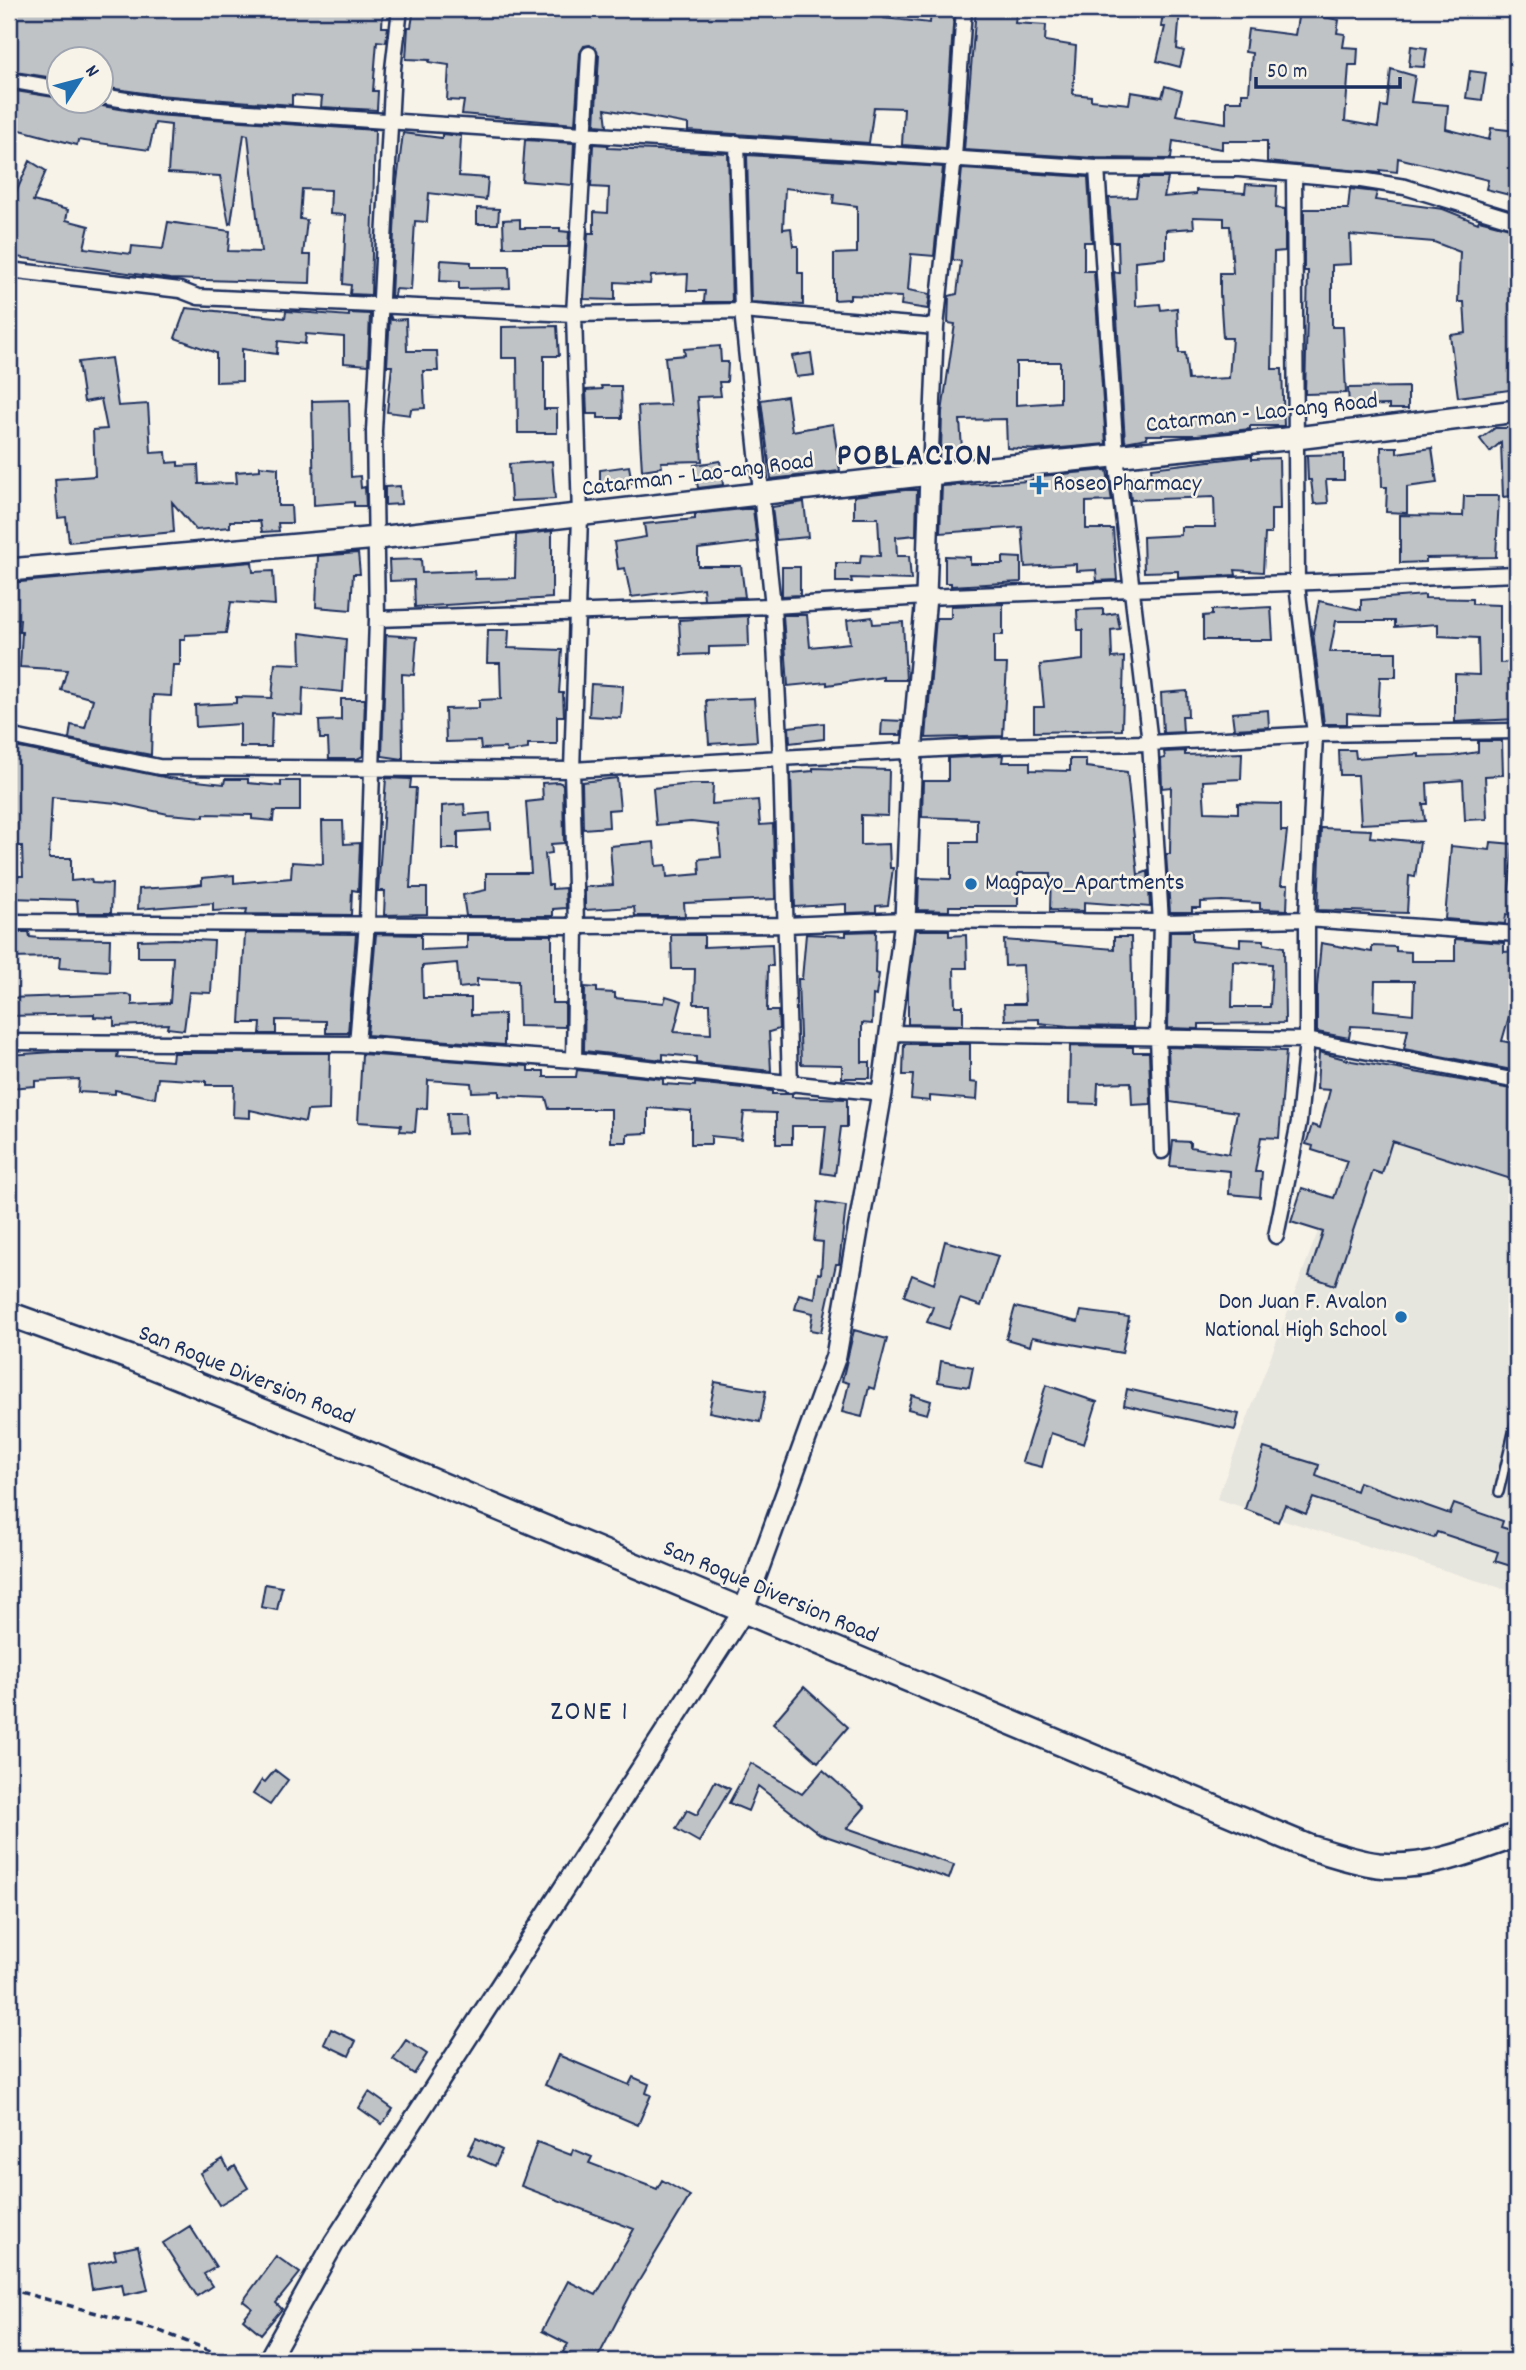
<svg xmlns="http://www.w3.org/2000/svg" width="1526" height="2370" font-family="Dekko,sans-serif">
  <rect width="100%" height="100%" fill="#f7f3e8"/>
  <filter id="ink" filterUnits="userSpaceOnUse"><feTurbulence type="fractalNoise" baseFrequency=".0143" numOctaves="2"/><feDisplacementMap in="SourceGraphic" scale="14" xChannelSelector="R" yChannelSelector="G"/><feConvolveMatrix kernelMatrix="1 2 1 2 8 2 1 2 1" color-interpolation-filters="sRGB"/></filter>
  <g filter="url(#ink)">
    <path fill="#e6e5de" d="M1368,1099L1416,1103L1517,1134V1593L1217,1499Z"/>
    <path fill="#c0c3c5" stroke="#1b2f5e" stroke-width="2" fill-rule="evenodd" d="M9,9H383L382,27H388L386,42L377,41L373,91H378L377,110L321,107L322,97L292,95V105L157,95L102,87V60H60V79L9,71Z
      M414,9H790L840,15L841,9L885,13L884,18L930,23L931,9L954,11L945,148L902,145L904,108L874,107L869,143L688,131V124L605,109L607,126L595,125L599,55L590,45L584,46L580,53L575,124L462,114L464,101L447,100L449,65L429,62L430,60L406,59L408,27H411Z
      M976,9H1017L1015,23L1046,25L1045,41L1076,46L1073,94L1091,96V100L1129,104L1131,92L1162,97L1165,86L1182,91L1176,115L1226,123V101H1242V93H1249L1252,53L1245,52L1248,29L1295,35L1299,12L1339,20L1337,33L1345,34L1343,47L1358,48L1357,65H1349L1345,121L1378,127L1381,106L1387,107L1391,69L1415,76L1411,102L1448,105L1446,129L1489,140L1491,128L1517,131V197L1486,189L1488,180L1398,158L1397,172L1380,170V173L1267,162V141H1222V149L1173,141L1171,159L1096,158L964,150Z
      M1170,9H1180L1177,49L1184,51L1180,67L1157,61L1165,27H1161L1163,12L1169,13Z
      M1411,46L1427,48L1424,67L1409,66Z
      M1470,71L1486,73L1482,100L1466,98Z
      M9,90L60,98V102H79L155,115L375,130L371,295L350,294L351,285L343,284L346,215L330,214L331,190L302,189L300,219L307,220L303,255H311L310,283L170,279L9,256V208L30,161L46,171L33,201L68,210L66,220L89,226L84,248L131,254L132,246L163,249L168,222L230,231L228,251L261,252L248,135L244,134L231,223L229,224L220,176L168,173L171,125L155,123L149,150L78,140L77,145L9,127Z
      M403,133L442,138V134L461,136L459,176L488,178L486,200L429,193L427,222L415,221L411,290L395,289L394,296H391L396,190Z
      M525,140L574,143L572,185L522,181Z
      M593,144L608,145V148L728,153L732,302H704L705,291H687L688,274L651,276L650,284L615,282V300L584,299L588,233H594V212L608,213L609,188L591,187Z
      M747,155L943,167L934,256L911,254L908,290L930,294L928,309L901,305L902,297L850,295V299L834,300V254L857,253V206L833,203L834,194L785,188L783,229L791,228L793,246H798V273H803V305L751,302Z
      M962,169L1088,177L1092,242H1084V271H1094L1106,444L1038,450L1007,448L1006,419L960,420L962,449L941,450L942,412L955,324L948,323L949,296L957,294L961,261L953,260V257ZM1016,362H1060V402L1016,405Z
      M1139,178H1168L1164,197L1196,194V190L1245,193L1246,184L1277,186L1276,208L1285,209V251L1274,252L1272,369H1282L1284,426H1250V429L1197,435H1146L1147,438L1125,442L1114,272L1119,273L1118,242H1112L1109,198L1136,197ZM1193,217L1224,218V226H1230L1233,273H1220V293L1223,338H1232L1229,378L1188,380L1185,353H1179L1177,308L1161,310L1160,304L1136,306L1135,261L1166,258V230L1194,228Z
      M1350,189L1377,192L1375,200L1443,209L1478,223L1479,220L1517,230V389L1458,397L1450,335L1466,333L1464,302H1458L1460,252L1434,242L1350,235L1351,264L1332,265V327H1343L1346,393L1305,394L1308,271H1304V209H1348Z
      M477,208L499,209L498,224H477Z
      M520,219V228H560V231L569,232L568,247H504L503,220Z
      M441,260L471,262V267H509L510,288L459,289V282L440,281Z
      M186,308L285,318L286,311L349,316V313L370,314L368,365L344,363V337L306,334L305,344L278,341L277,354L242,349V381L216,382V353L175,338Z
      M390,315L392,320L406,319L407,351H437L438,371H423L425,408L411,409L410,415L387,412L392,366H387Z
      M557,326L559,356H544V409H557V433H518L517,358H502V327Z
      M720,346L721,362H728L727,382H719L721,396L697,397L702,461L661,462L662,467L642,470L638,406L670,405L665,357L685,355L684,349Z
      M811,353L814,375L796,377L792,356Z
      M111,358L118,406L148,404L151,453L166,452L167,463L178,462V466L198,465L199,484L237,483L236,472L260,470V466L278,468V506H291L292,523H278L279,531L262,532L260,521H230V527L196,530L172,502L174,532L69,542L66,517L58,518L55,479L95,476L93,430L107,429L101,399L84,402L78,362Z
      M601,386H621L622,418H598V414H587L586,390L602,389Z
      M1408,387V409H1389V405L1349,406L1348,388Z
      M787,396L792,431L833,424L840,471L771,479L761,400Z
      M349,400L351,477L360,476L361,488L365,487L366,506H354V502L314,505L312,401Z
      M1495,428H1517V495L1503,497L1501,442L1490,452L1480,439Z
      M1381,447H1397V453L1432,448L1437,483L1407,487V513L1386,512L1387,487H1382Z
      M1344,454V480H1326L1328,503L1314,504L1311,480H1308L1307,455Z
      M1252,456V459L1279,458L1280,509H1271V534H1265L1263,572L1235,570L1236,575L1178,578V571L1144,572L1143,537L1181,535V527H1215L1214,497L1131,500L1128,477L1152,475L1151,468Z
      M552,461L555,499L511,501L509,464Z
      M720,461L723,485L698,488L694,465Z
      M629,466L632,483L600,488V470Z
      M1107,470L1112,501L1086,502V529H1113L1117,580L1097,581L1096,570L1076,571V564L1025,567L1022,527L940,533L942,486L1029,481L1041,476Z
      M400,486L401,504L385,505V487Z
      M905,490H917L916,535L896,537L897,556H909L911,580L851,578L852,582H836V563H860L861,555L880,556L878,518H854V496Z
      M1464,496H1499L1496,557L1426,558V562L1400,563V515L1463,516Z
      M804,502L808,537L776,540L772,507Z
      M743,509H753L757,542L698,549V566H741L745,597L704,599L703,588L631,597L625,568L618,569L614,542L646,537L644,524L695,519V514Z
      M552,531V598L415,607L414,580L390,581L389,560L421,559L422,573L474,571L475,579L515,578L516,535Z
      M358,553L360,574H353L351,610L316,607L318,556Z
      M945,556L970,557V564H1003V557L1021,558V582L951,586V583H945Z
      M252,562L253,572L273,571L275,605L231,602L226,633L185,635V639H180V665H173L171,696L153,695L151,755L69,739L71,725L85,728L93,699L61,690L67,670L20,667L22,632H19L20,619L9,620V583Z
      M782,567H800V595L782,596Z
      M1425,595V598L1472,599V604L1500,605V663L1516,662L1517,719L1455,722V674L1479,675L1478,638L1438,636V624L1395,627V621H1336L1330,652H1396V677H1380L1378,715L1347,713V724H1324L1313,632L1319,601L1361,610V600Z
      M1003,604V635H994V664H1007L1003,736L926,738L936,618H951V606Z
      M1271,607L1273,640H1203V616L1212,615V610Z
      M1103,609V615L1117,613L1120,629L1111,630L1112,658L1124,657L1122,730L1034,732V707H1044L1040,665L1083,660V630H1078L1077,610Z
      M783,615H807L810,647L850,643L847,620L872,617L873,624L903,622L906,680H883V677L827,685V682L788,686Z
      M748,616L749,646L709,647V654L681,655L679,620Z
      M488,630H509L508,648L562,650L559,693H563L564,716H557V744H528V749L507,752L506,748L481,749L480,741L446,742L445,709L479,708V700L501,699L500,663H487Z
      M300,633L346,639L343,692L303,688L302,715L272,713L271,747H240V724L196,727L195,705L236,703V697L272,698L275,663L301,664Z
      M386,635L417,637L414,675L402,674L403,759L382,756Z
      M591,684L623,686L621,718L589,716Z
      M1187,691L1188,716H1182L1183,732L1163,733L1161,693Z
      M754,698L757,741L709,744L706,700Z
      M341,699H365L363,756L357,759H329L328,739H320L319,721L341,720Z
      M1268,710L1269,727L1234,729L1232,713Z
      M882,720L903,721L901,735H881Z
      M824,723V739L790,743L789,727Z
      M1478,741H1502L1503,775L1485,776L1487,819L1465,820L1463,780L1427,783L1428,804H1423L1425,821L1361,824L1358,775H1340L1339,750H1355L1356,758L1419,754V757L1453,756L1478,752Z
      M15,747L169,778L224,784L225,779H248V783L281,786V781H300V811H274L273,821L252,819V815L204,814V817L168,814L117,803L52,797L49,858H71V881L91,879L92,883L112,884L111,913H78L77,900L9,898V876H23L22,846H9V776Z
      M1185,751V755L1242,753L1241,779L1203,781L1205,812L1238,813V803L1281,804V831H1287L1281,885H1288L1287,910L1260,909V903L1222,901L1201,902V908H1192V912H1170L1166,854H1170L1171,787L1162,788L1161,759L1165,758L1164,752Z
      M1003,755L1002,762H1030V770L1070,771V759H1086V767L1127,772L1138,875L1148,871L1150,907L1084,902V911L1050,910L1051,873H1018V906H949V911L918,910L919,878L951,879V842H977V819L922,817L923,781H948V758Z
      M813,768L889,770L888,816L861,815V845L889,844L890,868H893L888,905L876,906V912L846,913V904L795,907L791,773L813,771Z
      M386,778L411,779L410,788H416L410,888H427V914L384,915L385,891H378Z
      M617,778L620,809L608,810L609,827L583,829L582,782Z
      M558,782L563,784L564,843L551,844L552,853L545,854L548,885H552V889L565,888L566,908L553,909V916H466L463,895L486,890V873H531L526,802L543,800L542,783Z
      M692,784H713L712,804L758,800L760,825L773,824L775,899L684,903L685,916H635L634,907L585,910V887L613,885L610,846L654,842L656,866L666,865L667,877L700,874L699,859L721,857L718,825L691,822L656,825L653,788Z
      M464,804L465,815L490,813L491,830L458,832V849H442V806Z
      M322,821H343L344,844L360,843L358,891L352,890L351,915L246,914L247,909L213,911V903L138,909L139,889L186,886L202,884V878L234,875V883L291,878L292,862L323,864Z
      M1321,828L1371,830L1370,837L1420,842L1415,877L1409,876L1407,913L1318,910Z
      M1491,842L1513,844L1509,891H1517V915L1506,914L1505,924L1445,919L1451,846L1490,850Z
      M916,930H949V936L966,935L967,968H954L955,1006H963V1025L908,1024V987Z
      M876,931L875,973L879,974L876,996L873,995L872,1024L862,1023V1062H870V1078H842V1065L801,1064L798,979H802L806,934L846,936V932Z
      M1170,931H1192V941L1240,946V939L1264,940V944L1284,947L1285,1023L1199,1024V1029L1168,1028ZM1233,961L1272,964L1270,1007H1232Z
      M9,932H29L30,937L39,938L110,939L109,971L59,968L60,957L9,958Z
      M245,933L356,934L348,1033H326V1021L276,1020V1034H260L261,1023H240Z
      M376,934L421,935V950L467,948V935H552V1003H565V1027L519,1026L518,981L477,979V986L459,988L457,963L422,966L423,998H471V1015L504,1014V1045L367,1035Z
      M671,935H704V947L772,944L773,966H768L767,1011H778L779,1029L769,1032L771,1071L696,1063V1057L663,1054V1060L584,1051L585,987L597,988V992L615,993V998L664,1003L666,996L682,1001L674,1032L711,1034L710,1004H694L695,969H672Z
      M1114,937H1131L1133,1027L1068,1026L1039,1023V1019L1005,1020L1004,1004H1025L1023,965L1005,966L1004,940L1114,949Z
      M174,939L214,941L211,993L189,992L184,1030L167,1028L168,1024L114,1026V1018L94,1017V1014L9,1016V998L126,994L132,996V1005L170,1003L173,957H138V940Z
      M1455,939L1504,943V952L1516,951L1517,999H1514L1502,1041L1517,1044V1071L1404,1049L1408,1029L1351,1026L1349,1038L1317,1032V987L1321,943L1372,952V946L1396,947V951L1411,952V961H1455ZM1375,981H1414L1413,1014L1374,1010Z
      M904,1044H970V1082L978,1083L977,1100L930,1096V1101L911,1099L913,1075H903Z
      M1070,1046L1133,1047V1052H1149L1151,1104L1132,1105L1131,1082L1098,1083L1097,1104L1069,1103Z
      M1168,1047L1286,1051L1279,1138L1261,1137L1255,1172H1262L1260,1197L1229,1194L1230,1171L1170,1166L1173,1141L1190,1142V1147L1229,1154L1237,1112L1170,1102Z
      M54,1052H118L117,1057L172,1061L173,1053H330L329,1110L307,1111L305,1122L250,1110V1118L233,1117L234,1085H206V1081L158,1078L155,1098L115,1090V1094L78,1092L79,1079L35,1081V1086L9,1088V1055Z
      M1319,1052L1352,1061L1517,1090V1181L1392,1141L1382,1174L1373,1171L1335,1285L1309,1276L1323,1232L1291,1222L1302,1188L1334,1198L1347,1161L1312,1150L1313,1146L1306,1144L1312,1125L1320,1128L1330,1090L1317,1089Z
      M362,1054L528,1066V1071H544V1077H576L577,1070L663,1079V1084L695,1086V1083L772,1091V1094H792V1097L847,1099V1127H841L835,1175L821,1173L826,1126H792V1144H776V1113L744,1112L741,1139L711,1136V1144H691V1111L648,1108V1133L627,1134V1142H611V1109H549L546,1098L499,1096V1091L472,1092L471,1083L428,1080L427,1108L417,1109L415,1132L400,1131L401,1125L358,1122Z
      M447,1113H465L466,1133L448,1134Z
      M818,1202L846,1206L839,1264H836L821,1332L810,1330L813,1313L795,1309L799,1294L815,1298L818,1273L821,1274L823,1242L814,1241Z
      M945,1241L998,1256L981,1306L960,1299L949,1329L927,1322L933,1307L904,1296L912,1275L934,1284Z
      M1015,1307L1078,1322L1081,1311L1129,1317L1122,1353L1032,1337L1030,1346L1006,1339Z
      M854,1330L887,1339L874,1389L869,1387L862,1417L842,1412L849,1383L842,1381Z
      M941,1361L973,1367L969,1387L938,1382Z
      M715,1382L766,1391L760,1422L709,1412Z
      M1046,1385L1097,1402L1084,1444L1051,1433L1042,1467L1022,1462Z
      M1127,1389L1239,1414L1235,1430L1124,1405Z
      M912,1395L931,1401L927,1414L908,1409Z
      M1264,1448L1319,1465L1316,1476L1356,1491L1359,1482L1450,1514L1454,1504L1503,1521L1501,1527L1517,1532V1568L1495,1561L1498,1552L1437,1532L1434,1538L1313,1498L1306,1514L1285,1505L1278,1522L1245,1509Z
      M265,1584L282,1587L277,1610L261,1607Z
      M804,1687L848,1727L818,1762L773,1723Z
      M751,1763L802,1794L823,1770L865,1807L847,1828L954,1865L949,1879L820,1834L758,1786L748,1811L729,1803Z
      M275,1770L288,1780L270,1805L253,1794L262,1780L265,1782Z
      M715,1781L730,1789L699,1842L676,1829L687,1810L697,1815Z
      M331,2029L356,2041L349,2056L324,2044Z
      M406,2040L427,2054L414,2074L393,2059Z
      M558,2055L629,2085L633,2077L649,2084L646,2093L651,2095L638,2125L545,2085Z
      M369,2092L393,2109L382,2124L359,2108Z
      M476,2138L502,2150L495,2166L468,2154Z
      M537,2142L571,2155L573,2149L592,2157L589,2163L657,2189L662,2180L690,2196L631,2294L596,2361H581L563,2352L568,2344L542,2331L568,2281L596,2295L634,2229L521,2186Z
      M223,2159L229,2170L235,2166L248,2188L219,2205L200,2173Z
      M190,2226L216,2267L204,2274L212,2286L197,2296L163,2243Z
      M138,2246L148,2290L124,2295L122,2284L92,2289L88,2265L116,2259L114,2251Z
      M276,2256L300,2273L276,2303L282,2309L261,2334L243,2319L252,2308L243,2301Z"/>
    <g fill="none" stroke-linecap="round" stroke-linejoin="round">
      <g stroke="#1b2f5e" stroke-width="12">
        <path id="service" d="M1499,1492L1517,1416"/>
      </g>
      <g stroke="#1b2f5e" stroke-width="19">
        <path id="minor" d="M9,80L60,89
          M102,96L156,105L233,111L1097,168L1239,169L1361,180L1405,187L1517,221
          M737,143L742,311L773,606L781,759L790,1085
          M1097,168L1116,456L1150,743L1161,922L1158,1037L1162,1151
          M9,270L180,290L198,297L574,314L742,311L936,327
          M930,474L936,327L954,157L964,9
          M377,619L773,606L926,597L1517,574
          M9,736L159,767L572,770L991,746L1150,743L1315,734L1517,731
          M9,922L576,926L785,925L905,920L1161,922L1307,919L1517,934
          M890,1033L1307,1040L1517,1081
          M9,1042L357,1044L574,1060L882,1093
          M357,1044L367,923L377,619L374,431L393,69L400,9
          M574,1060L576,926L572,770L580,516L574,314L589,54
          M1276,1236L1299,1122L1307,1040V919L1315,734L1297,585L1294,174"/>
      </g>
      <g stroke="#1b2f5e" stroke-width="24">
        <path id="tertiary" d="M268,2361L334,2243L743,1612L836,1356L882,1093L905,920L912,752L926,597L930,474"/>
      </g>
      <g stroke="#1b2f5e" stroke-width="26">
        <path id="secondary" d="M9,570L378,538L930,474L1296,438L1517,411"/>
      </g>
      <g stroke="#1b2f5e" stroke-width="28">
        <path id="primary" d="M9,1314L134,1359L371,1455L1309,1847C1332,1854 1355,1862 1378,1865C1426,1870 1473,1851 1517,1835"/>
      </g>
      <path stroke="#1b2f5e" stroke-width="3.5" stroke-dasharray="7 5" stroke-linecap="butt" d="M9,2289L155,2329L236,2361"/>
      <use href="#service" stroke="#f7f3e8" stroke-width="7"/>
      <use href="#minor" stroke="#f7f3e8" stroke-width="14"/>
      <use href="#tertiary" stroke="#f7f3e8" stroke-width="19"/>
      <use href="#secondary" stroke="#f7f3e8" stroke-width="21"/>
      <use href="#primary" stroke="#f7f3e8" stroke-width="23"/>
    </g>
  </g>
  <g fill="#1f6fb2" stroke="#f7f3e8" stroke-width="2.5">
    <path d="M1035.5 474.5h7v7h7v7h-7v7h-7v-7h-7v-7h7z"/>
    <circle cx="971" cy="884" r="7"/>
    <circle cx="1401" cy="1317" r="7"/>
  </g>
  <g text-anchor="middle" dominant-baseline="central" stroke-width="5" stroke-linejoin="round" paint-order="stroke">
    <g font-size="24" fill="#1b2f5e" stroke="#f7f3e8">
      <text transform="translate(1262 414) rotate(-6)">Catarman - Lao-ang Road</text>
      <text transform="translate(698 476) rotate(-7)">Catarman - Lao-ang Road</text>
      <text transform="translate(246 1376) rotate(22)">San Roque Diversion Road</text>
      <text transform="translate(770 1593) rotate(23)">San Roque Diversion Road</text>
    </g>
    <g font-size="24" fill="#1b2f5e" stroke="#f7f3e8" text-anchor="start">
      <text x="1053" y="485">Roseo Pharmacy</text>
      <text x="985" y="884">Magpayo_Apartments</text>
      <text x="1387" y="1303" text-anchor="end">Don Juan F. Avalon<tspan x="1387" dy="28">National High School</tspan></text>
    </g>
    <g font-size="28" letter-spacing="2" fill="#1b2f5e" stroke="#f7f3e8">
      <text x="590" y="1714">ZONE 1</text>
    </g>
    <g font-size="32" font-weight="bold" letter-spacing="2" fill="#1b2f5e" stroke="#f7f3e8">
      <text x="915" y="458">POBLACION</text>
    </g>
  </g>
  <rect width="1526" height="2370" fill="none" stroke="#f7f3e8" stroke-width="35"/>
  <rect x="18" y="18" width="1491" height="2335" fill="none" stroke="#1b2f5e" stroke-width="2.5" filter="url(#ink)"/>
  <g transform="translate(80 80) rotate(54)"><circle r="33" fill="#f7f3e8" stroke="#9fa5b1" stroke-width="2"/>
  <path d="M0-5L12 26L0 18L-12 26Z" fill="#1f6fb2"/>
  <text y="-10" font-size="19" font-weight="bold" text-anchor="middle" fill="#1b2f5e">N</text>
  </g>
  <path d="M1256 77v10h144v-10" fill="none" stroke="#1b2f5e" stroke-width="3.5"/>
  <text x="1267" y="77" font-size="21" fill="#1b2f5e" stroke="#f7f3e8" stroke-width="5" paint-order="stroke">50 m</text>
</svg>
